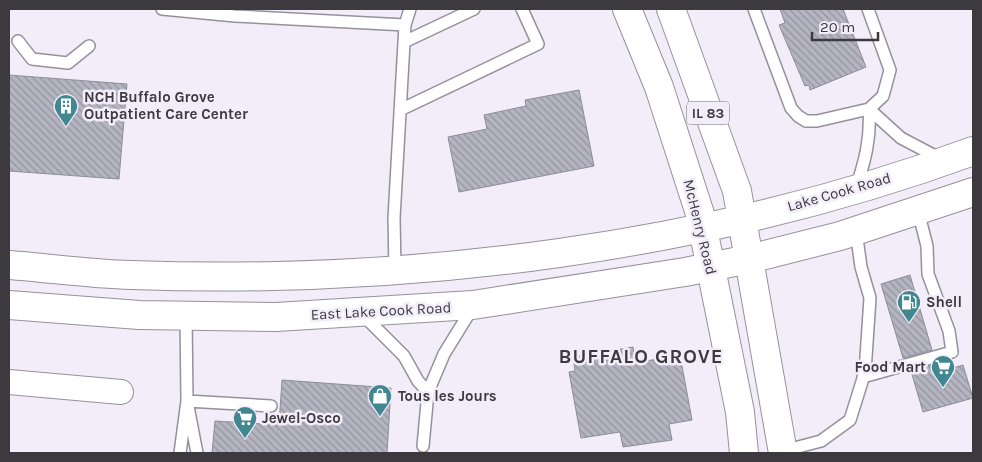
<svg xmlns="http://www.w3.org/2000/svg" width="982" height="462" font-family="Karla,sans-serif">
  <defs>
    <pattern id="building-back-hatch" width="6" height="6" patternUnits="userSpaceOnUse" patternTransform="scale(1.25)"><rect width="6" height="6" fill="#b5b5c2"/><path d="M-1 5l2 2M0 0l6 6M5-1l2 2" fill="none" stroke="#94949f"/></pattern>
  </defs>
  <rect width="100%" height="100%" fill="#f3edfa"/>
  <path fill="url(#building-back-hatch)" stroke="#8d8d9a" d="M780,9H843L866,67L810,90L809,85L805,86L779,25L785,23Z
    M9,75L127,84L119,179L9,171Z
    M579,90L594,166L459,192L448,137L487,129L484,115L526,106L525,100Z
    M910,275L932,350L903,358L881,284Z
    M633,347L635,363L680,355L692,420L669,424L672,440L623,447L620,432L581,438L569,372L575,371L573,357Z
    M936,364L939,372L963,365L973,398L923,412L911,371Z
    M282,380L391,388L387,453H212L215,421L279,425Z"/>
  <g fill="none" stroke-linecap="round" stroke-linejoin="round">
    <g stroke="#96909c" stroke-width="14">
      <path id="lane" d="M162,9L235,16L405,25
        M754,9L791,108L798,116L806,121H817L869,109L883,96L890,70L868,9
        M18,41L32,59L68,63L89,46
        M404,42L474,9
        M400,110L538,44L522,9
        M856,188C865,161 871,138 869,109L901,138L939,158
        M395,270L394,218L405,25L410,9
        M362,314L404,356L418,381L428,392
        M863,377L952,352L949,331L928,274L927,246L918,211
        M423,446L428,392L444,354L473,307
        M783,451L821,441L850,420L865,372L870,298L861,267L856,231
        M180,453L187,401L186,316
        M197,453L187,401L271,406"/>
    </g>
    <g stroke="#96909c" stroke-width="26">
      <path id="street" d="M9,382L121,392"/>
    </g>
    <g stroke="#96909c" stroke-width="30">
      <path id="primary" d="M627,9L659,87L700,214L740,412L744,453
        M671,9L737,191L783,453
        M9,265C49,268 91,274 131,275C412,285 709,248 973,151
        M9,305L139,315L276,317L473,305L685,272L749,259L840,236L973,192"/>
    </g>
    <use href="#lane" stroke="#fff" stroke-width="11"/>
    <use href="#street" stroke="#fff" stroke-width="24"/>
    <use href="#primary" stroke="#fff" stroke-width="28"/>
  </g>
  <defs>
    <g id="building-pin" transform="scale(1.25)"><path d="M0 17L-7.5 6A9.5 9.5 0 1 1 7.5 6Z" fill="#408790" stroke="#f3edfa"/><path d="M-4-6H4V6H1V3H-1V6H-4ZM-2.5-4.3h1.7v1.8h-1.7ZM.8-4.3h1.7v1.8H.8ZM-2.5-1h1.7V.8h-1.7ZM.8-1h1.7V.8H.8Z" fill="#fff"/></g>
    <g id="fuel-pin" transform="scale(1.25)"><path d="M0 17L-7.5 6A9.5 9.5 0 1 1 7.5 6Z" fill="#408790" stroke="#f3edfa"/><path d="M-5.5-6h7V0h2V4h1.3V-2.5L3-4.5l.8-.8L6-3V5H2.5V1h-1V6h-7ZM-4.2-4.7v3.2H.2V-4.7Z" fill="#fff"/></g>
    <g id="supermarket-pin" transform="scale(1.25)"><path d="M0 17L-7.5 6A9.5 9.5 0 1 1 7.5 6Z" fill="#408790" stroke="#f3edfa"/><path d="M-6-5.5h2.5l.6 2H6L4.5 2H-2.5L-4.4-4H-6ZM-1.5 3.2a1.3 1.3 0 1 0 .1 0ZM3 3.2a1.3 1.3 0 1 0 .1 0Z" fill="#fff"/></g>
    <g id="shop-pin" transform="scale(1.25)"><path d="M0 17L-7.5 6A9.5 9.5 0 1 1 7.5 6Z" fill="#408790" stroke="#f3edfa"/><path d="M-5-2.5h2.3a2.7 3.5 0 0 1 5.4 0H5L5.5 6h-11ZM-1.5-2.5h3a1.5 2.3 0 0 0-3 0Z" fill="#fff"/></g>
  </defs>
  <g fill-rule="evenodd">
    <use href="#building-pin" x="66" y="106"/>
    <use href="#fuel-pin" x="909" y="302"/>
    <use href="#supermarket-pin" x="943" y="367"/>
    <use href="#shop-pin" x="380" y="396"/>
    <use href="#supermarket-pin" x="245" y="418"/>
  </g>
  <g text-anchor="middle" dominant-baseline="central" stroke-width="5" stroke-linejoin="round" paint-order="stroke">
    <rect fill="#f3edfa" stroke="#737077" stroke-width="1" x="687" y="101.5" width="42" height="23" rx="4"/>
    <g font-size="14" font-weight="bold" fill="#3c3a3f">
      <text x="708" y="113">IL 83</text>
    </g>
    <g font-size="15" font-weight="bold" fill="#3c3a3f" stroke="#f3edfa" text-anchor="start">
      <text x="84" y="97">NCH Buffalo Grove<tspan x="84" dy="17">Outpatient Care Center</tspan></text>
      <text x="926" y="302">Shell</text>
      <text x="926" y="367" text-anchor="end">Food Mart</text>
      <text x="398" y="396">Tous les Jours</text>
      <text x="262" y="418">Jewel-Osco</text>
    </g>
    <g font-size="15" fill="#3c3a3f" stroke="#f3edfa">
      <text transform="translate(839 192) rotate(-16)">Lake Cook Road</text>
      <text transform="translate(700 227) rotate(76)">McHenry Road</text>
      <text transform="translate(381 311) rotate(-3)">East Lake Cook Road</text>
    </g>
    <g font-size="20" font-weight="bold" letter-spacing="1" fill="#3c3a3f" stroke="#f3edfa">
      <text x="641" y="356">BUFFALO GROVE</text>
    </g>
  </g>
  <rect width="982" height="462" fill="none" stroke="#3c3a3f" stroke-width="20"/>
  <path d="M812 32v8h66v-8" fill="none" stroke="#3c3a3f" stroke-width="2.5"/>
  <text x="820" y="32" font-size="15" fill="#3c3a3f" stroke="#f3edfa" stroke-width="4" paint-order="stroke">20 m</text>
</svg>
